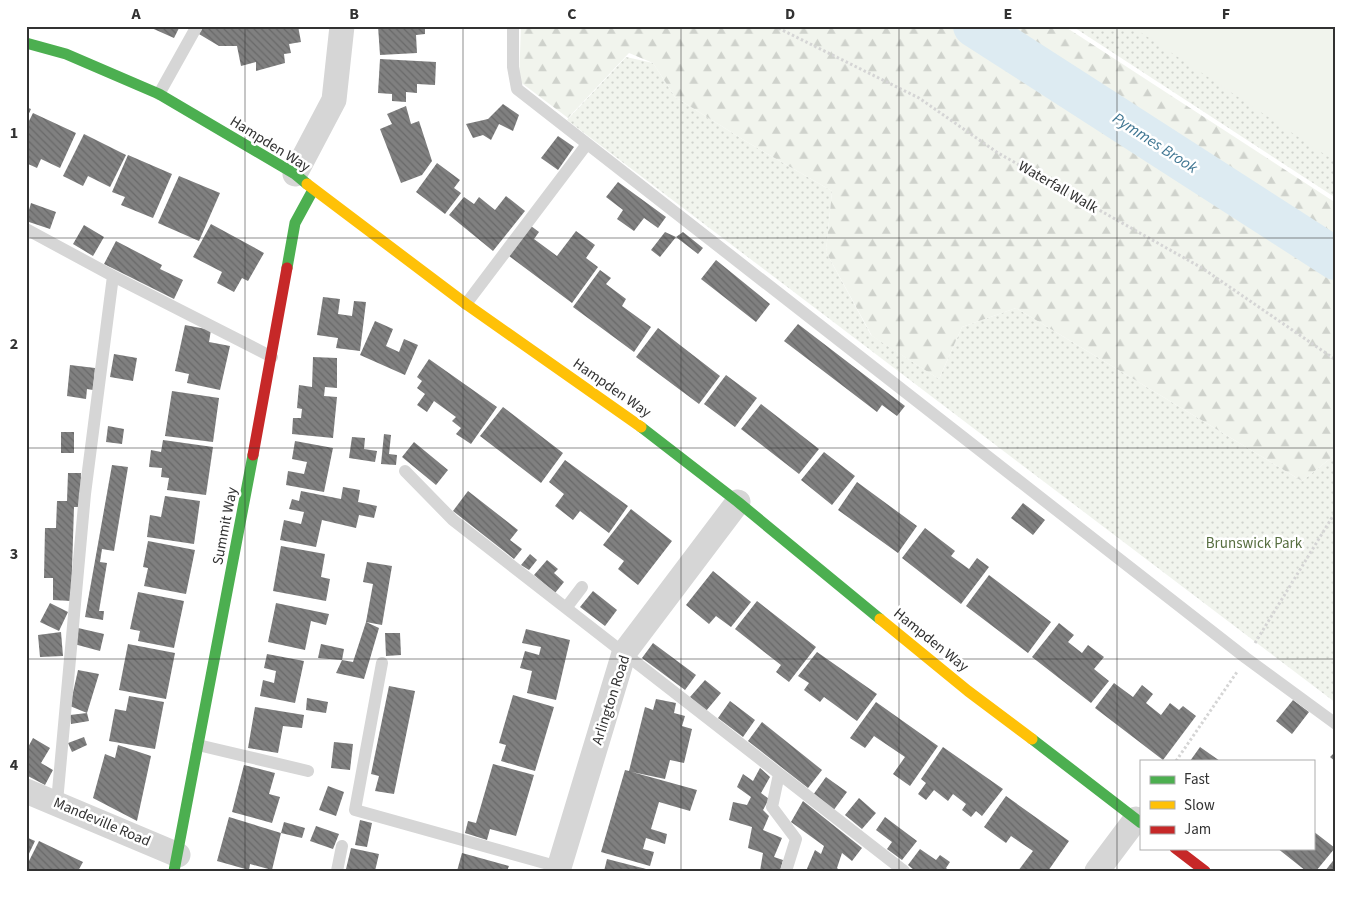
<svg xmlns="http://www.w3.org/2000/svg" width="1362" height="897" font-family="'Source Sans 3',sans-serif">
  <defs>
    <pattern id="green-dots" width="8" height="8" patternUnits="userSpaceOnUse" patternTransform="scale(1.25)"><rect width="8" height="8" fill="#f1f4ed"/><path d="M2 2h.1M6 6h.1" fill="none" stroke="#cfd2cc" stroke-width="1.8" stroke-linecap="round"/></pattern>
    <pattern id="forest-firs" width="22" height="20" patternUnits="userSpaceOnUse" patternTransform="scale(1.25)"><rect width="22" height="20" fill="#f1f4ed"/><path d="M5 1l3.5 6h-7zM16 11l3.5 6h-7z" fill="#cfd2cc"/></pattern>
    <pattern id="building-back-hatch" width="6" height="6" patternUnits="userSpaceOnUse" patternTransform="scale(1.25)"><rect width="6" height="6" fill="#808080"/><path d="M-1 5l2 2M0 0l6 6M5-1l2 2" fill="none" stroke="#696969"/></pattern>
  </defs>
  <rect width="100%" height="100%" fill="#fff"/>
  <path fill="url(#green-dots)" d="M1072,26H1336V198Z
    M626,57L653,63L675,97L747,142L832,191L826,252L871,335L939,379L962,327L1016,308L1302,481L1336,454V703L567,120Z"/>
  <path fill="url(#forest-firs)" d="M521,26H1064L1336,203V454L1302,481L1016,308L962,327L939,379L872,336L826,252L832,191L747,142L675,97L653,63L629,53L568,118L519,81Z"/>
  <path fill="#f1f4ed" d="M1131,26H1336V162Z"/>
  <g fill="none" stroke-linecap="round" stroke-linejoin="round">
    <path stroke="#ddebf2" stroke-width="42" d="M974,26L1336,259"/>
  </g>
  <path fill="url(#building-back-hatch)" d="M147,26H180L174,38Z
    M204,26H298L301,42L289,44L291,53L284,54L285,63L256,71V62L241,66L237,46H219L199,34Z
    M378,26H425V34L416,35L417,53L380,55Z
    M380,59L436,62L435,85L417,84V93L406,92V102L392,101V94L378,93Z
    M503,104L519,115L513,131L499,124L491,140L483,135L473,138L466,124L488,119Z
    M406,106L411,124L419,121L432,161L422,175L401,183L380,129L392,124L387,114Z
    M26,107L31,109L26,120Z
    M33,113L76,133L60,168L41,159L37,168L26,163L28,155L26,154V127Z
    M84,134L126,155L110,187L88,176L83,186L63,176Z
    M558,136L574,147L558,170L541,158Z
    M128,155L172,174L153,218L121,205L125,197L112,192Z
    M437,163L460,180L454,188L461,193L445,214L416,192Z
    M179,176L220,193L199,241L158,223Z
    M618,182L666,217L658,228L644,218L634,231L617,219L623,210L606,197Z
    M506,196L525,211L493,251L449,215L464,197L474,204L479,197L495,210Z
    M31,203L56,212L50,229L26,221Z
    M211,224L264,253L248,281L242,278L234,292L217,283L222,272L193,257Z
    M84,225L104,237L93,256L73,244Z
    M531,226L539,232L534,239L557,256L576,231L595,245L586,258L598,267L572,303L509,256Z
    M665,232L676,237L660,257L651,250Z
    M683,232L703,248L698,254L676,237Z
    M116,241L162,265L160,269L183,280L174,299L104,264Z
    M26,247L29,248L28,260H26Z
    M716,260L770,304L756,322L701,279Z
    M600,270L611,278L606,284L626,299L622,306L651,327L634,352L573,307Z
    M323,297L340,299L338,314L352,316L354,301L366,302L360,351L336,348L338,338L317,335Z
    M375,321L393,329L386,346L399,352L404,339L418,345L405,375L360,355Z
    M798,324L905,406L897,416L882,405L877,412L784,341Z
    M185,325L211,330L209,342L230,346L220,390L187,383L189,374L175,371Z
    M658,328L720,376L699,404L636,357Z
    M114,354L137,358L133,381L110,377Z
    M313,357L337,358V388L325,387L324,396L337,397L333,438L292,434L293,418H301L302,409L297,408L299,385L312,387Z
    M429,359L497,407L471,444L456,434L461,428L452,421L456,417L434,401L427,412L417,405L425,394L417,388L422,381L417,377Z
    M70,365L95,368L93,390L87,389L86,399L67,396Z
    M726,375L757,398L735,427L704,404Z
    M172,391L219,398L213,442L165,436Z
    M761,404L819,449L799,474L741,429Z
    M503,407L563,453L541,483L480,436Z
    M108,426L124,429L122,444L106,442Z
    M61,432H74V453H61Z
    M384,434L391,435L389,454L397,455L396,465L381,464Z
    M352,437L365,438L364,449L377,451L375,462L349,458Z
    M163,440L213,447L206,495L167,490L169,478L161,477L162,468L149,467L151,450L161,452Z
    M295,441L333,448L324,492L286,485L288,471L304,474L307,462L292,459Z
    M414,442L448,470L436,485L402,457Z
    M824,452L855,476L832,505L801,480Z
    M565,460L628,506L609,533L580,511L573,520L555,506L564,494L549,482Z
    M112,465L128,467L114,551L102,549L100,562L107,563L99,611H104L103,620L85,617Z
    M68,473H81L80,507H74L71,601L53,600V578H44L45,528H56L57,501H67Z
    M857,482L917,526L898,553L838,510Z
    M343,487L360,490L358,502L377,506L374,518L359,515L356,528L322,520L316,547L280,540L284,520L301,524L304,512L289,509L292,499L299,501L301,491L341,499Z
    M468,491L518,530L510,540L522,549L514,559L453,511Z
    M165,496L200,501L194,544L147,537L150,515L161,517Z
    M1023,503L1045,520L1033,535L1011,518Z
    M631,509L672,541L638,585L618,569L624,561L603,545Z
    M925,528L955,551L951,556L969,569L977,558L989,567L961,604L902,558Z
    M148,541L195,550L186,594L144,586L148,568L143,567Z
    M281,546L325,554L321,577L330,579L326,601L273,591Z
    M530,554L537,560L529,570L521,565Z
    M547,560L558,569L554,573L564,582L555,593L534,575Z
    M367,562L392,566L382,625L366,622L373,584L363,582Z
    M713,571L751,602L731,627L716,616L709,624L686,605Z
    M989,575L1051,622L1028,653L966,606Z
    M593,591L617,610L605,626L580,607Z
    M138,592L184,601L174,648L138,641L140,631L130,629Z
    M757,601L816,647L789,682L776,672L781,665L735,629Z
    M50,603L68,612L59,631L40,622Z
    M276,603L329,614L326,625L311,621L305,650L268,642Z
    M366,622L379,628L364,679L336,673L342,660L353,662Z
    M1059,623L1074,635L1068,642L1082,653L1088,645L1104,657L1094,669L1109,681L1091,703L1032,657Z
    M78,628L104,634L100,651L74,644Z
    M526,629L570,640L556,700L527,693L532,671L520,668L525,651L539,655L541,647L522,643Z
    M61,632L63,656L40,657L38,635Z
    M385,633H400L401,655L386,656Z
    M653,643L696,675L685,690L642,658Z
    M128,644L175,653L166,699L119,690Z
    M321,644L344,649L342,660L318,658Z
    M817,652L877,694L857,721L824,697L820,702L804,690L809,683L798,676Z
    M267,654L304,661L295,703L260,696L263,680L274,683L276,671L264,668Z
    M78,670L99,674L87,713L89,721L71,724L70,715L87,713L70,706Z
    M705,680L721,693L706,711L690,697Z
    M1114,683L1133,697L1142,685L1153,694L1146,703L1161,715L1170,703L1179,710L1183,706L1196,716L1163,760L1095,708Z
    M389,686L415,691L394,794L375,791L379,776L371,774Z
    M513,695L554,707L535,771L501,761L506,745L499,743Z
    M129,696L164,702L155,749L109,741L115,709L126,711Z
    M307,698L328,702L326,713L306,710Z
    M656,699L676,703L674,713L685,716L682,726L692,729L684,763L670,760L665,779L632,772L697,790L690,811L659,802L651,829L667,834L665,844L646,838L643,849L654,852L650,866L601,852L625,770L629,771L645,707L653,710Z
    M1293,700L1309,712L1292,734L1276,721Z
    M730,701L755,720L743,737L718,718Z
    M876,702L938,746L910,786L893,774L905,757L874,736L865,748L850,738Z
    M255,707L304,715L302,728L283,726L278,753L248,748Z
    M762,722L822,770L808,788L748,741Z
    M84,737L87,745L72,752L68,743Z
    M33,738L50,748L41,763L53,770L45,785L26,775V751Z
    M334,742L353,744L350,770L331,768Z
    M118,745L151,756L137,821L93,798L105,754L115,758Z
    M943,747L1003,789L982,816L976,811L971,817L962,810L966,804L953,794L948,801L934,790L926,800L918,794L926,783L921,779Z
    M1200,747L1220,761H1190Z
    M1336,751V762L1330,757Z
    M493,764L534,775L516,836L490,829L487,840L465,833L468,821L476,823Z
    M244,765L275,773L269,794L280,797L272,823L232,812Z
    M760,768L770,777L761,793L769,799L763,810L769,816L763,830L782,838L774,857L783,860L780,871H760L763,853L748,848L752,827L729,820L733,802L747,805L751,797L737,787L743,774L753,781Z
    M826,777L847,792L833,811L813,795Z
    M328,786L344,792L336,816L319,810Z
    M1006,796L1069,841L1048,871H1018L1033,851L1011,836L1006,843L984,827Z
    M859,798L876,813L862,829L845,815Z
    M803,801L862,848L852,861L842,853L837,868L840,871H806L815,850L821,854L824,846L791,822Z
    M229,817L281,833L272,870L250,864L249,870L217,861Z
    M885,817L917,841L902,860L887,849L892,842L876,830Z
    M360,820L372,823L367,847L355,845Z
    M284,822L305,828L302,838L281,833Z
    M316,826L339,834L333,849L310,841Z
    M1313,831L1335,848L1316,871H1306L1277,848H1313Z
    M26,837L35,841L26,860Z
    M39,841L83,862L78,871H26V867Z
    M351,848L379,854L375,871L346,869Z
    M920,849L936,860L940,855L950,862L946,868L949,871H915L908,865Z
    M462,853L509,866L507,871H457Z
    M1336,857V871H1325Z
    M607,859L650,870V871H604Z"/>
  <g fill="none" stroke-linecap="round" stroke-linejoin="round">
    <path stroke="#d5d5d5" stroke-width="3" stroke-dasharray="2.5 2.5" stroke-linecap="butt" d="M774,26L919,98L998,153L1202,268L1336,360
      M1255,643L1336,511
      M1176,761L1237,672"/>
    <path stroke="#d6d6d6" stroke-width="12" d="M513,26V67L517,89L1246,658L1336,724
      M159,94L197,26
      M26,229L113,276L272,357
      M466,304L587,144
      M405,471L453,520L904,871
      M566,608L582,587
      M382,663L355,810L559,867
      M198,745L308,771
      M779,774L772,807L796,839L786,871
      M57,802L85,494L113,276
      M337,871L342,846"/>
    <path stroke="#d6d6d6" stroke-width="25" d="M295,174L334,100L342,26
      M26,791L178,855
      M558,871L624,653L738,502
      M1097,871L1136,819"/>
    <path stroke="#4caf50" stroke-width="11" d="M26,43L66,54L159,94L295,174L307,184
      M287,268L295,223L313,190
      M641,427L738,502L880,619
      M1032,739L1141,823
      M174,871L253,455"/>
    <path stroke="#ffc107" stroke-width="11" d="M307,184L466,304L641,427
      M880,619L968,691L1032,739"/>
    <path stroke="#c62828" stroke-width="11" d="M253,455L287,268
      M1175,848L1205,871"/>
  </g>
  <path fill="none" stroke="#323232" stroke-width="1" stroke-opacity="0.55" d="M245,26V871M463,26V871M681,26V871M899,26V871M1117,26V871M26,238H1336M26,448H1336M26,659H1336"/>
  <g text-anchor="middle" dominant-baseline="central" stroke-width="5" stroke-linejoin="round" paint-order="stroke">
    <g font-size="15" fill="#323232" stroke="#fff">
      <text transform="translate(270 144) rotate(32)">Hampden Way</text>
      <text transform="translate(1058 187) rotate(30)">Waterfall Walk</text>
      <text transform="translate(612 388) rotate(35)">Hampden Way</text>
      <text transform="translate(225 526) rotate(-79)">Summit Way</text>
      <text transform="translate(931 640) rotate(39)">Hampden Way</text>
      <text transform="translate(611 700) rotate(-72)">Arlington Road</text>
      <text transform="translate(102 822) rotate(23)">Mandeville Road</text>
    </g>
    <g font-size="15" fill="#576e40" stroke="#fff">
      <text x="1254" y="543">Brunswick Park</text>
    </g>
    <g font-size="16" font-style="italic" fill="#417793" stroke="#fff">
      <text transform="translate(1155 143) rotate(33)">Pymmes Brook</text>
    </g>
  </g>
  <rect width="1362" height="897" fill="none" stroke="#ffffff" stroke-width="55"/>
  <rect x="1140" y="760" width="175" height="90" fill="#ffffff" stroke="#adadad"/>
  <rect x="1150" y="776" width="25" height="8" fill="#4caf50" stroke="#adadad"/>
  <text x="1184" y="784" font-size="15" fill="#323232">Fast</text>
  <rect x="1150" y="801" width="25" height="8" fill="#ffc107" stroke="#adadad"/>
  <text x="1184" y="810" font-size="15" fill="#323232">Slow</text>
  <rect x="1150" y="826" width="25" height="8" fill="#c62828" stroke="#adadad"/>
  <text x="1184" y="834" font-size="15" fill="#323232">Jam</text>
  <rect x="28" y="28" width="1306" height="842" fill="none" stroke="#323232" stroke-width="2"/>
  <g font-size="16" text-anchor="middle" font-weight="bold" fill="#323232">
    <text x="136" y="19">A</text>
    <text x="354" y="19">B</text>
    <text x="572" y="19">C</text>
    <text x="790" y="19">D</text>
    <text x="1008" y="19">E</text>
    <text x="1226" y="19">F</text>
    <text x="14" y="138">1</text>
    <text x="14" y="349">2</text>
    <text x="14" y="559">3</text>
    <text x="14" y="770">4</text>
  </g>
</svg>
